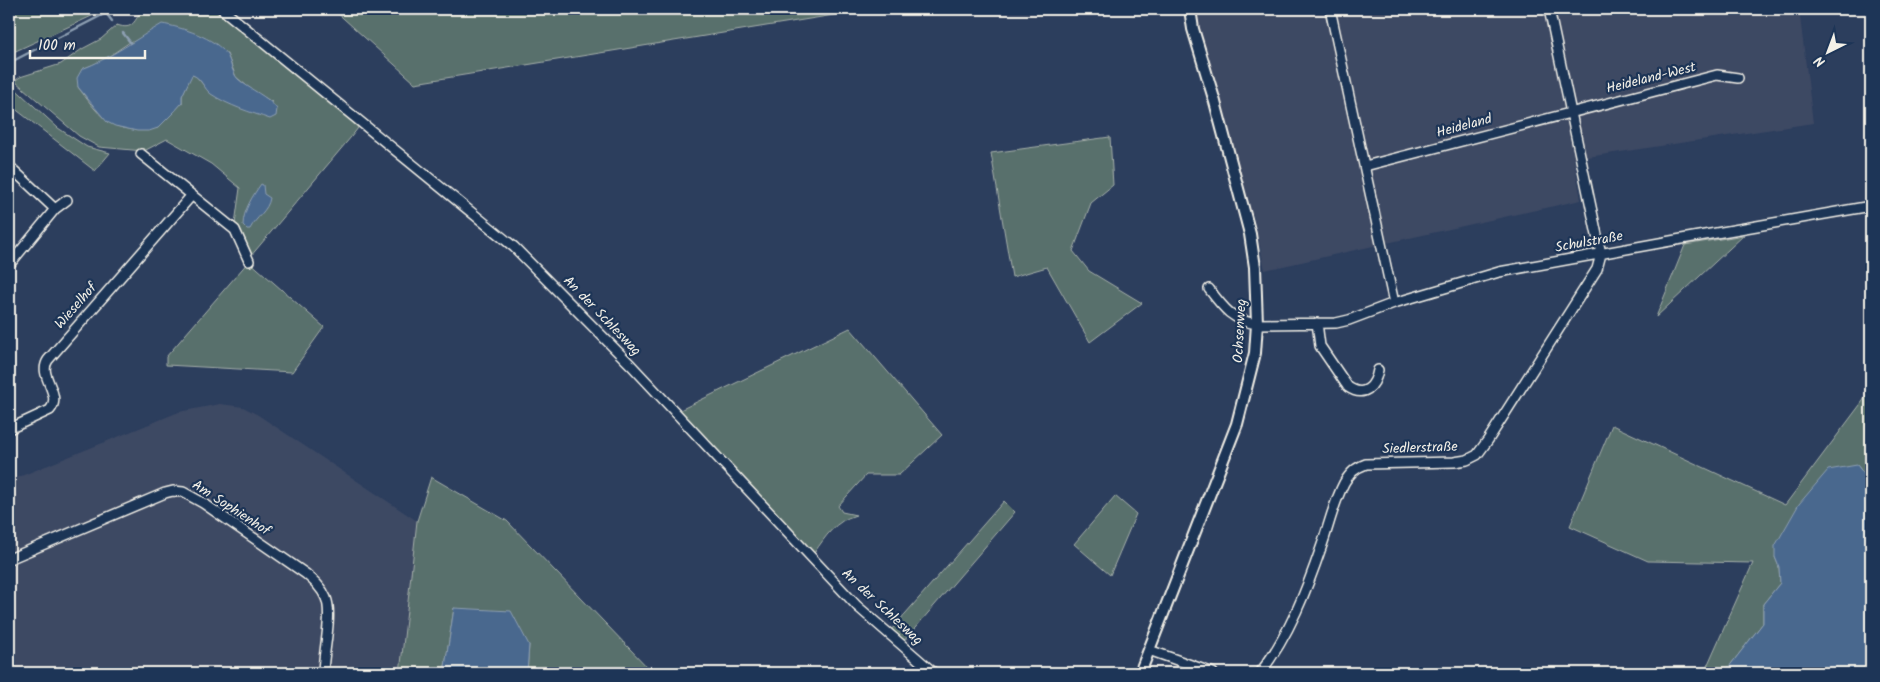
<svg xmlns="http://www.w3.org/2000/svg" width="1880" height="682" font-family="Kalam,sans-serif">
  <rect width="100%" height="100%" fill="#2c3e5d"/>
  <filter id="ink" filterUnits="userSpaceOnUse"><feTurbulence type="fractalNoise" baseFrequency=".02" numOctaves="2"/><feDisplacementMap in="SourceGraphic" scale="10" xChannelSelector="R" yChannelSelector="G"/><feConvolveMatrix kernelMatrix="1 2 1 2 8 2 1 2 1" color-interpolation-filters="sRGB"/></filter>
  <g filter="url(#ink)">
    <path fill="#3e4964" d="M1195,9H1799L1813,123L1574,159L1581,200L1265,270L1255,223L1219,101Z
      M220,404L243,407L258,415L417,521L400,673H9V481L179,412Z"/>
    <path fill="#586f6c" stroke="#a6b0aa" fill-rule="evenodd" d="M9,9H107L9,54Z
      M143,9H214L356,124L358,128L351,137L250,257L235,224L240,188L211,164L167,139L144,151L99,147L79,136L16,82V80L20,77L61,64L82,49L101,39L117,25C134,31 134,20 143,9ZM130,42L227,54L236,77L252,90L272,102L210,93L196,76L191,75L182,96V103L158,128C112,134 104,122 78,87L82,69L102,61Z
      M333,9H871L415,83Z
      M9,83L58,128L87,147L110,153L95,171L9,104Z
      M1110,137L1113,185L1091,203L1073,251L1089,271L1142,303L1090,342L1047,267L1012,277L991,153Z
      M1744,235L1656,317L1685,245Z
      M249,261L324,327L292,372L166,365V357Z
      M850,328L942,435L899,475H866L838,506L842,512L856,515C835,521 826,536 814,553L680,410Z
      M1871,387V483L1857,465L1775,557L1779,567L1780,583L1763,604V623L1728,668L1729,673H1704L1753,563L1648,561L1570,526L1612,425L1785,505L1863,401Z
      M431,477L507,521L653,673H527L529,645L454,608L444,673H400L417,521Z
      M1115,496L1136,514L1110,575L1074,544Z
      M1004,501L1015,512L903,642L891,630Z"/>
    <path fill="#49688e" stroke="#8d9fb2" d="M162,24C181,27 216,38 227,55C231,62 232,73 238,79C250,90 268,96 277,109L276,116L270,119C250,112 229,106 211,94C204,89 201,77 192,75L182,96V103L174,112L158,128L149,131H137L115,126L107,122L78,87L77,78L82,69C111,58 136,39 162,24Z
      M261,184L263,185L264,194L270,198C268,211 256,217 250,229H247L243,225C243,211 253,195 261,184Z
      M1857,465L1871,483V673H1729L1728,668L1763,623V604L1780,583L1779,567L1775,557V546L1799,504L1828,470Z
      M454,608L511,611L529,645L527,673H444Z"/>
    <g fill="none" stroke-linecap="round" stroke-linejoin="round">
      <path stroke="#8d9fb2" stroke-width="2.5" d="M106,13L112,21
        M123,33L130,42
        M9,63L114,9"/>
      <g stroke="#f4f1e8" stroke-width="12">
        <path id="minor" d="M222,9L514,247L631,365L857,606L934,673
          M1330,9L1394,303
          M141,154L235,230L249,261
          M9,166L55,209
          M1365,166L1717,75L1738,78
          M9,265L55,209L67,200
          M1209,289C1224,309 1232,320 1257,324L1336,323L1349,320L1394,303L1499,272L1676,240L1871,206
          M1317,323L1320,346L1348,387C1364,398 1375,387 1378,370
          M9,429L50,410C63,394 37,376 48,360L192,195
          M9,559L165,493L173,491L183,492L203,503L306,574C314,581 322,588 326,598C333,614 323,654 323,673
          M1149,650L1213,673
          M1260,673C1289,636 1307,589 1322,545C1329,525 1334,502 1344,483C1350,473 1355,468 1366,464L1454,462L1467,460L1477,455L1488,440L1597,269L1601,254L1549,9"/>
      </g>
      <g stroke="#f4f1e8" stroke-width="14">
        <path id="major" d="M1140,673L1237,424L1255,353L1257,324L1255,267L1250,234L1215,102L1193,29L1190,9"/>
      </g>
      <use href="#minor" stroke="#1d3557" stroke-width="9"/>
      <use href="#major" stroke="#1d3557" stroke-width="10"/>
    </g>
  </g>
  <g text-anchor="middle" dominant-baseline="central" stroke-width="4.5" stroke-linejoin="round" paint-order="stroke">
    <g font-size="14" fill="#f4f1e8" stroke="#1d3557">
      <text transform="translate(1651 78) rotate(-14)">Heideland-West</text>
      <text transform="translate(1464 126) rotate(-15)">Heideland</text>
      <text transform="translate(1589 242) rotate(-10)">Schulstraße</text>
      <text transform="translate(76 306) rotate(-49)">Wieselhof</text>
      <text transform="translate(602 316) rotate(46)">An der Schleswag</text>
      <text transform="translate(1240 331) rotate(-87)">Ochsenweg</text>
      <text transform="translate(1420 448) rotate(-2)">Siedlerstraße</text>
      <text transform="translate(231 508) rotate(33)">Am Sophienhof</text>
      <text transform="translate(882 607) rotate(43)">An der Schleswag</text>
    </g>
  </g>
  <rect width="1880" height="682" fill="none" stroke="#1d3557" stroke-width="30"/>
  <rect x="15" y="15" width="1850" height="652" fill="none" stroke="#f4f1e8" stroke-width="2" filter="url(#ink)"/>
  <g transform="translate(1828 52) rotate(222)" stroke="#1d3557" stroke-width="4" paint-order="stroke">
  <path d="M0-4L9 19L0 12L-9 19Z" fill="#f4f1e8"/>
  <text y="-8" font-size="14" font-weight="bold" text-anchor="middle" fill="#f4f1e8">N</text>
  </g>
  <path d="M30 50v8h115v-8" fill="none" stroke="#f4f1e8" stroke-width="2.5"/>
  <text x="38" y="50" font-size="15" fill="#f4f1e8" stroke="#1d3557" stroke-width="4" paint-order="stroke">100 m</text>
</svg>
